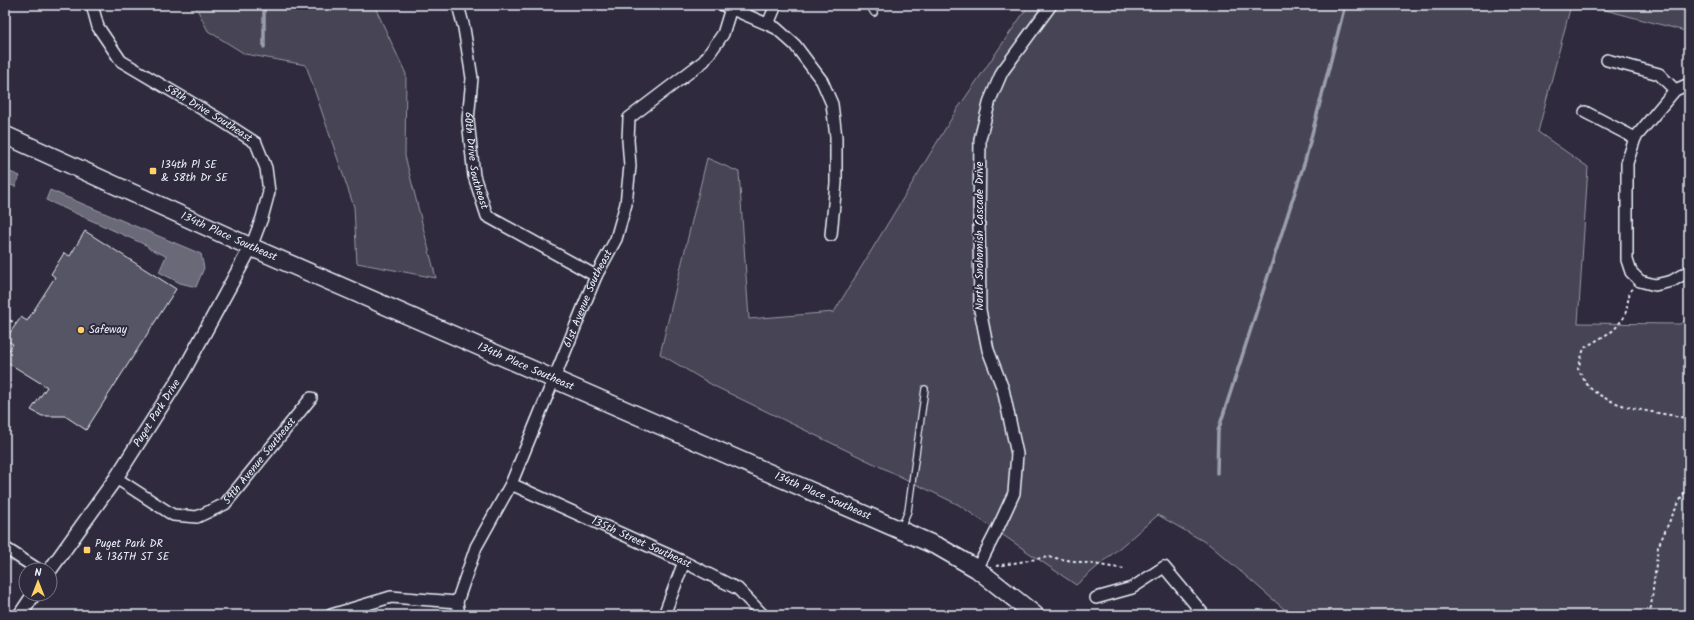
<svg xmlns="http://www.w3.org/2000/svg" width="1694" height="620" font-family="Kalam,sans-serif">
  <rect width="100%" height="100%" fill="#2f2a3d"/>
  <filter id="ink" filterUnits="userSpaceOnUse"><feTurbulence type="fractalNoise" baseFrequency=".025" numOctaves="2"/><feDisplacementMap in="SourceGraphic" scale="8" xChannelSelector="R" yChannelSelector="G"/><feConvolveMatrix kernelMatrix="1 2 1 2 8 2 1 2 1" color-interpolation-filters="sRGB"/></filter>
  <g filter="url(#ink)">
    <path fill="#464455" stroke="#979aa6" d="M195,5H374L406,74L405,156L436,278L357,263L354,207L306,65L245,54L208,31Z
      M1029,5H1571L1538,132L1588,167L1578,323L1680,324L1689,318V615H1291L1210,545L1158,515L1076,585L959,505L714,386L660,354L707,158L739,172L749,319L834,312L956,111Z
      M1586,5H1689V32Z"/>
    <path fill="#696978" stroke="#9c9fab" d="M5,170L20,176L15,187L5,182Z
      M50,190L201,254L204,268L196,287L180,283L159,272L166,256L148,248V246L46,200Z"/>
    <g fill="none" stroke-linecap="round" stroke-linejoin="round">
      <path stroke="#9c9fab" stroke-width="3.5" d="M264,47V11L266,5
        M1217,473L1218,431L1305,161L1345,5"/>
    </g>
    <path fill="#575565" stroke="#e8f1f8" d="M85,231L176,289L86,430L65,416H42L31,410L47,387L5,361V356L13,344L5,340L21,317L27,321L55,277L51,274L64,253L70,256Z"/>
    <g fill="none" stroke-linecap="round" stroke-linejoin="round">
      <g stroke="#e8f1f8" stroke-width="8">
        <path id="service" d="M869,5L874,13
          M901,528L908,511L925,389"/>
      </g>
      <g stroke="#e8f1f8" stroke-width="14">
        <g id="minor">
          <path id="s1" d="M92,5L98,27L121,61L219,119L256,143L266,168L269,192L262,218L251,247"/>
          <path id="s2" d="M458,5L464,28L472,78L468,120L474,176L487,216L596,276"/>
          <path d="M723,5L776,28L795,45L822,81L832,104L836,137V183L831,235"/>
          <path d="M768,24L776,5"/>
          <path d="M1607,60L1659,74L1675,90"/>
          <path d="M1689,84L1675,90L1635,138L1627,163V260L1631,272L1640,281L1655,285L1672,281L1689,271"/>
          <path d="M1585,112L1635,138"/>
          <path id="s3" d="M116,478L173,515L197,517L225,504L311,398"/>
          <path id="s4" d="M511,484L684,562L738,589L763,615"/>
          <path d="M5,548L39,570"/>
          <path d="M977,569L997,530L1014,493L1017,454L1003,389L988,350L980,310L979,222L980,139L990,100L1002,72L1051,5"/>
          <path d="M1096,598L1132,588L1164,567L1204,615"/>
          <path d="M331,615L391,597L457,602"/>
          <path id="s5" d="M459,615L457,602L476,547L511,484L596,276L616,239L626,204L630,166L628,140L629,118L704,61L723,34L731,8"/>
          <path d="M664,615L684,562"/>
        </g>
      </g>
      <g stroke="#e8f1f8" stroke-width="16">
        <g id="tertiary">
          <path id="s6" d="M50,570L116,478L182,374L251,247"/>
          <path d="M20,615L34,594"/>
        </g>
      </g>
      <g stroke="#e8f1f8" stroke-width="20">
        <g id="primary">
          <path id="s7" d="M5,135L251,247L939,547L977,569L1035,615"/>
        </g>
      </g>
      <path stroke="#e8f1f8" stroke-width="2" stroke-dasharray="3 3" stroke-linecap="butt" d="M1633,289L1630,291L1625,316L1614,330L1584,348L1578,369C1581,374 1585,382 1589,387C1614,410 1654,411 1685,418L1689,425
        M5,317L16,324
        M996,566L1048,557L1125,569
        M1650,615L1658,547L1670,520L1689,483"/>
      <use href="#service" stroke="#2f2a3d" stroke-width="5.5"/>
      <use href="#minor" stroke="#2f2a3d" stroke-width="11"/>
      <use href="#tertiary" stroke="#2f2a3d" stroke-width="13"/>
      <use href="#primary" stroke="#2f2a3d" stroke-width="17"/>
    </g>
  </g>
  <g fill="#ffd166" stroke="#2f2a3d" stroke-width="1.5">
    <rect x="149" y="167" width="8" height="8" rx="2"/>
    <circle cx="81" cy="330" r="4"/>
    <rect x="83" y="546" width="8" height="8" rx="2"/>
  </g>
  <g text-anchor="middle" dominant-baseline="central" stroke-width="4" stroke-linejoin="round" paint-order="stroke">
    <g font-size="11" fill="#e8f1f8" stroke="#2f2a3d">
      <text stroke="none"><textPath href="#s1" startOffset="166">58th Drive Southeast</textPath></text>
      <text stroke="none"><textPath href="#s2" startOffset="158">60th Drive Southeast</textPath></text>
      <text transform="translate(980 236) rotate(-90)">North Snohomish Cascade Drive</text>
      <text stroke="none"><textPath href="#s7" startOffset="246">134th Place Southeast</textPath></text>
      <text stroke="none"><textPath href="#s5" startOffset="344">61st Avenue Southeast</textPath></text>
      <text stroke="none"><textPath href="#s7" startOffset="570">134th Place Southeast</textPath></text>
      <text stroke="none"><textPath href="#s6" startOffset="190">Puget Park Drive</textPath></text>
      <text stroke="none"><textPath href="#s3" startOffset="178">59th Avenue Southeast</textPath></text>
      <text stroke="none"><textPath href="#s7" startOffset="894">134th Place Southeast</textPath></text>
      <text stroke="none"><textPath href="#s4" startOffset="143">135th Street Southeast</textPath></text>
    </g>
    <g font-size="11" fill="#e8f1f8" stroke="#2f2a3d" text-anchor="start">
      <text x="161" y="165">134th Pl SE<tspan x="161" dy="13">&amp; 58th Dr SE</tspan></text>
      <text x="89" y="330">Safeway</text>
      <text x="95" y="544">Puget Park DR<tspan x="95" dy="13">&amp; 136TH ST SE</tspan></text>
    </g>
  </g>
  <rect width="1694" height="620" fill="none" stroke="#2f2a3d" stroke-width="20"/>
  <rect x="10" y="10" width="1674" height="600" fill="none" stroke="#e8f1f8" stroke-width="1.5" filter="url(#ink)"/>
  <g transform="translate(38 582)"><circle r="19" fill="#2f2a3d" stroke="#797a88"/>
  <path d="M0-3L7 15L0 10L-7 15Z" fill="#ffd166"/>
  <text y="-6" font-size="11" font-weight="bold" text-anchor="middle" fill="#e8f1f8">N</text>
  </g>
</svg>
